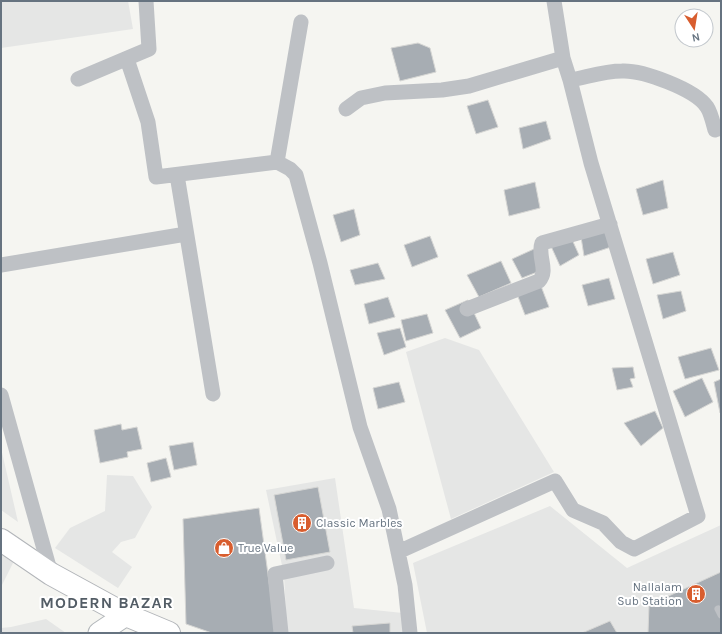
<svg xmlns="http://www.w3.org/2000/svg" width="722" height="634" font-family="Karla,sans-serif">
  <rect width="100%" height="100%" fill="#f5f5f1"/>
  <path fill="#e5e6e5" d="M1,1H128L133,29L1,48Z
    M445,338L479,350L554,472L451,519L406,352Z
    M1,448L18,522L1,510Z
    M107,475L133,476L152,507L135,538L121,542L112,552L132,567L118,588L55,548L70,528L105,511Z
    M335,478L354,608L403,613L404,633H287L284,575L266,490Z
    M550,506L627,568L721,525V633H427L413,563Z
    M1,551L15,559L1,587Z
    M46,619L66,633H1V628L11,627Z"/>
  <path fill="#a7adb3" stroke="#d6d6d4" d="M418,43L430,48L436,72L400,81L391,48Z
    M488,100L498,127L476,134L467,106Z
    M546,121L551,139L523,149L519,128Z
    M663,180L668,208L643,215L636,189Z
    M535,182L540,208L509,216L504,190Z
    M354,209L360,235L341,242L333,215Z
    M604,229L611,247L584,256L581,237Z
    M570,235L579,255L560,266L550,244Z
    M430,236L438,257L412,267L404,245Z
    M534,249L545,269L522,278L512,259Z
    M673,252L680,275L653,284L646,259Z
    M501,261L511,283L479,297L467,275Z
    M378,263L385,279L355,285L350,270Z
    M609,278L615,299L588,306L582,285Z
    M541,286L549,307L525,315L517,294Z
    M681,291L686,311L663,319L657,295Z
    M388,297L395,317L369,324L364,304Z
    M468,300L481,328L460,338L445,310Z
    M427,314L433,333L406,341L401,320Z
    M400,328L406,347L384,355L377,333Z
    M711,348L719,370L685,379L678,357Z
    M633,367L635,378L630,379L633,387L617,390L612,368Z
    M702,378L713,402L685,417L673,391Z
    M721,379V413H720L714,382Z
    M399,382L405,402L378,409L373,388Z
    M655,411L663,428L641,446L624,423Z
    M121,424L122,430L137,427L142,449L127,452L128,457L100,463L94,430Z
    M193,442L197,465L174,470L169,446Z
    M166,458L171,477L151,482L147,463Z
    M318,487L330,552L286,560L274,495Z
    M259,508L276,633H212L186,624L183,519Z
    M721,572V633H648L649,605Z
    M610,621L617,633H582Z
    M390,623V633H353L352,626Z"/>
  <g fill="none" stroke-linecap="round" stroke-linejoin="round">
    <g stroke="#b3b7bb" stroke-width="23">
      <path id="secondary" d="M99,633L126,615"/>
    </g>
    <g stroke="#b2b5b9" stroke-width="24">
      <path id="primary" d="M1,540L51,574L126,615L169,633"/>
    </g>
    <path stroke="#bec1c5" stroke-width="7" d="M718,609L721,615"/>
    <path stroke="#bec1c5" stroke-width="15" d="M554,1L563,58L570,80C587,77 604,71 622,71C642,70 695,89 707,107C711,113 713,123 715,130L721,128
      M301,22L277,162L290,169L296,175L320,263L360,427L389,509L405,585L410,633
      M127,59L148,122L156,177L277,162
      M78,79L149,49L146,1
      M346,109L361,98L385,93L442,90L469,86L563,58
      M177,175L213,394
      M1,265L186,234
      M467,309L539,281C549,270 537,256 542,243L610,224
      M1,395L51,574
      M398,552L555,481L573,510L603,523L621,542L634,549L698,516L591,163L570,80
      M281,633L275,574L327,563"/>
    <use href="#secondary" stroke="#fff" stroke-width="21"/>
    <use href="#primary" stroke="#fff" stroke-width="22"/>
  </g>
  <defs>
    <g id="building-disc" transform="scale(1)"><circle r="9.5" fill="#d85d2e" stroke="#fff"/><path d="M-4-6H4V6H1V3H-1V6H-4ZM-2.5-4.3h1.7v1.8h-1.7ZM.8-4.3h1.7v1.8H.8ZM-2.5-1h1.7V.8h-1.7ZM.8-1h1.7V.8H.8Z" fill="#fff"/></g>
    <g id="shop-disc" transform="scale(1)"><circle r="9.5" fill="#d85d2e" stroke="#fff"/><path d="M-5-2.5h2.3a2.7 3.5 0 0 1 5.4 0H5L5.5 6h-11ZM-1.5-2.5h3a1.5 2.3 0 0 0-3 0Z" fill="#fff"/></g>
  </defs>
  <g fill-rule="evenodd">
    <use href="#building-disc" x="302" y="523"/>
    <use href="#shop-disc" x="224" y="548"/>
    <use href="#building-disc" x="696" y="594"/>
  </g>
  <g text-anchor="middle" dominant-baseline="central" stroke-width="4" stroke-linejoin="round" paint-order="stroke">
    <g font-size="12" fill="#667380" stroke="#fff" text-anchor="start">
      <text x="316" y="523">Classic Marbles</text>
      <text x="238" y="548">True Value</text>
      <text x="682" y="587" text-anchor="end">Nallalam<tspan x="682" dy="14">Sub Station</tspan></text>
    </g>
    <g font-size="16" font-weight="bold" letter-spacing="1" fill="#535d66" stroke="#fff">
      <text x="107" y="602">MODERN BAZAR</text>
    </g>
  </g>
  <rect width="722" height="634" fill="none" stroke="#667380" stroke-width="4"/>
  <g transform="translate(694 28) rotate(168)"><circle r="19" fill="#ffffff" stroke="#c2c7cc"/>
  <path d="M0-3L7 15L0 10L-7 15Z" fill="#d85d2e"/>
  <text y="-6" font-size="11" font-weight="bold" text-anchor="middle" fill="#667380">N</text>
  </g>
</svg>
